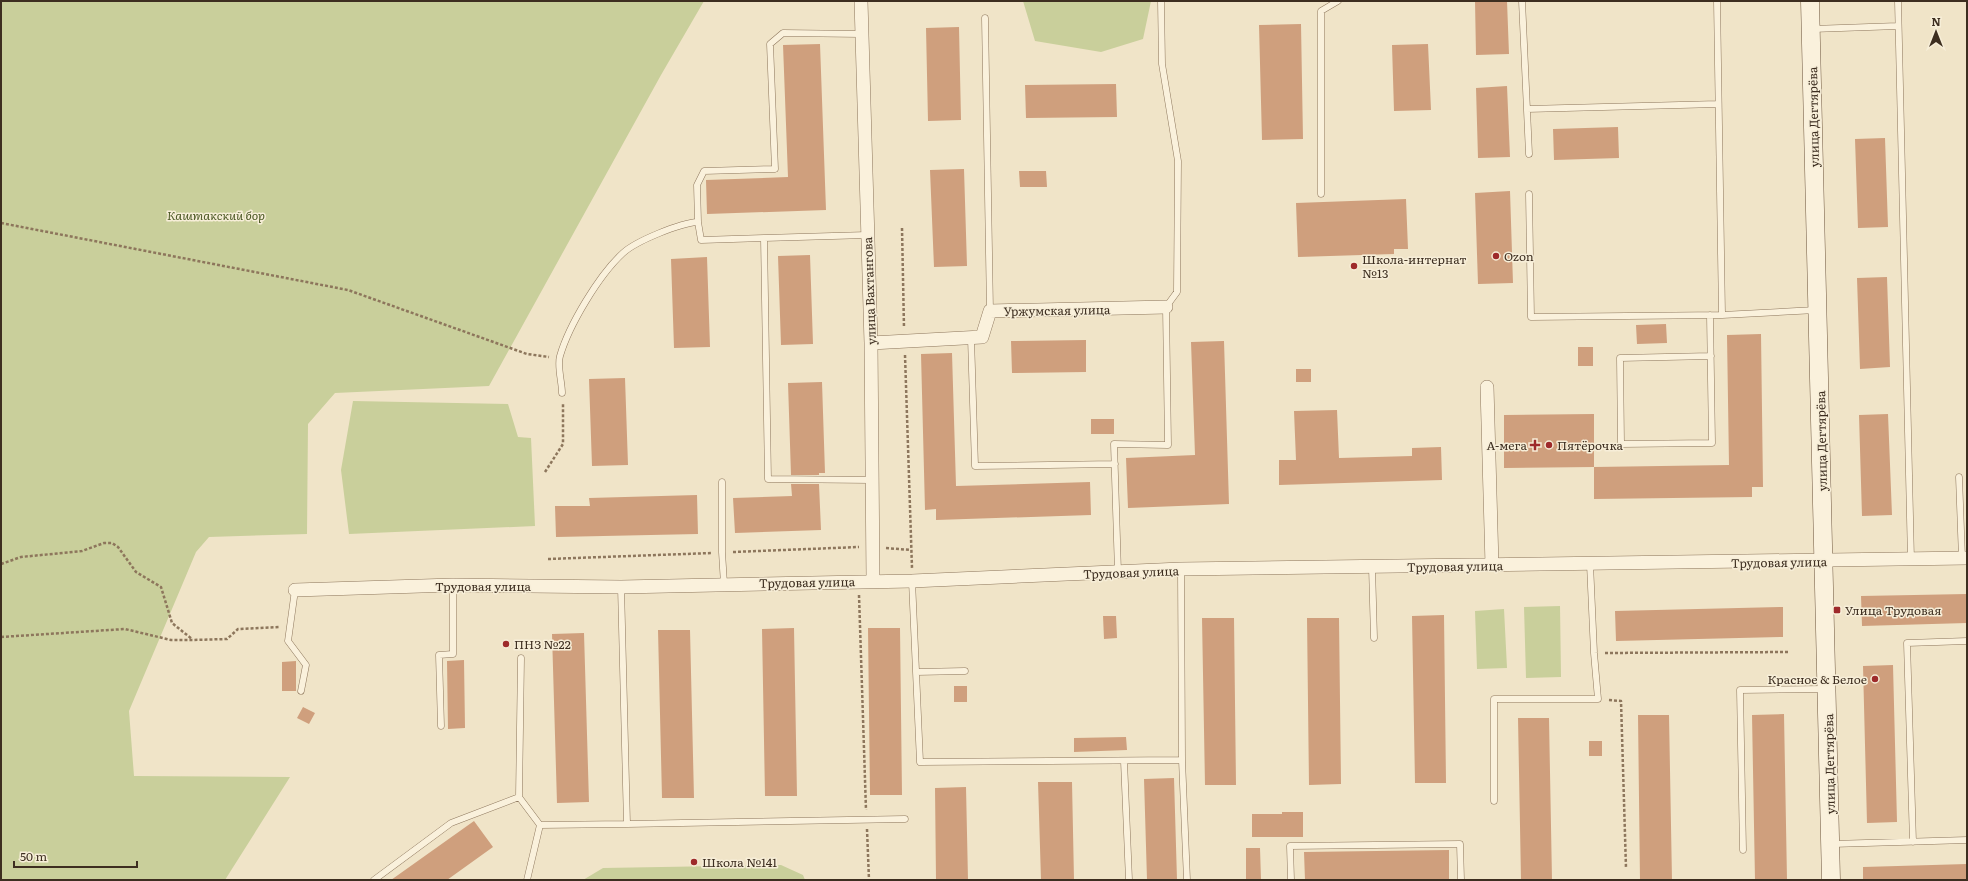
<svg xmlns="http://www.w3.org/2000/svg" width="1968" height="881" font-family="Literata,serif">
  <rect width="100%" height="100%" fill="#f0e4c8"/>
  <path fill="#c9cf9b" d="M1,1H704L661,75L489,386L335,393L308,424L307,534L209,537L196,552L129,711L134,776L290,777L225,880H1Z
    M1023,1H1151L1143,39L1101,52L1035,41Z
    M353,401L508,404L518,437L531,438L535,526L349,534L341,470Z
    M1560,606L1561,677L1526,678L1524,607Z
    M1504,609L1507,668L1477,669L1475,611Z
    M781,865L803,875L805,880H583L603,868Z"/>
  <path fill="#cf9f7d" d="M1475,1H1507L1509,54L1476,55Z
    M1301,24L1303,139L1262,140L1259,25Z
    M959,27L961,120L928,121L926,28Z
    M820,44L826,210L707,214L706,180L788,177L783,45Z
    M1428,44L1431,110L1394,111L1392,45Z
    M1116,84L1117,117L1026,118L1025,85Z
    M1507,86L1510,157L1478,158L1476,88Z
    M1618,127L1619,158L1554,160L1553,129Z
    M1885,138L1888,227L1858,228L1855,139Z
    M964,169L967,266L934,267L930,170Z
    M1019,171H1046L1047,187H1020Z
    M1510,191L1513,283L1478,284L1475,193Z
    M1406,199L1408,249H1394V254L1298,257L1296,203Z
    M810,255L813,344L781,345L778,256Z
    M707,257L710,347L674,348L671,259Z
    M1887,277L1890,367L1860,369L1857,278Z
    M1666,324L1667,343L1637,344L1636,325Z
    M1761,334L1763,487H1752V497L1594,499V467L1729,465L1727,335Z
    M1086,340V372L1012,373L1011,341Z
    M1224,341L1229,504L1128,508L1126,458L1195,455L1191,342Z
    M1578,347H1593V366H1578Z
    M952,353L956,486L1090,482L1091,515L936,520V509L925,510L921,354Z
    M1296,369H1311V382H1296Z
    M625,378L628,465L592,466L589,379Z
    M822,382L825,473H819V475H791L788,383Z
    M1337,410L1339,458L1412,456V448L1441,447L1442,480L1279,485V460H1296L1294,411Z
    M1594,414V467L1504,468V415Z
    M1888,414L1892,515L1862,516L1859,415Z
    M1091,419H1114V434H1091Z
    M791,484H819L821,530L735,533L733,498L792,496Z
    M697,495L698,534L556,537L555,506H590L589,498Z
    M1967,594V623L1862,626L1861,596Z
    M1783,607V637L1616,641L1615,611Z
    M1444,615L1446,783H1415L1412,616Z
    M1103,616H1116L1117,638L1104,639Z
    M1202,618H1234L1236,785H1205Z
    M1307,618H1339L1341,784L1309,785Z
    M794,628L797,796H765L762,629Z
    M868,628H900L902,795H870Z
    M658,630H690L694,798H662Z
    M584,633L589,802L557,803L552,634Z
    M464,660L465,728L448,729L447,661Z
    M296,661V691H282V662Z
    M1893,665L1897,822L1867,823L1863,666Z
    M954,686H967V702H954Z
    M303,707L315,713L309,724L297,718Z
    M1784,714L1787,880H1755L1752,715Z
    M1638,715H1669L1672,880H1640Z
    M1518,718H1549L1552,880H1521Z
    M1126,737L1127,750L1074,752V738Z
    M1589,741H1602V756H1589Z
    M1174,778L1177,880H1147L1144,779Z
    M1038,782H1072L1074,880H1041Z
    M966,787L968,880H936L935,788Z
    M1282,812H1303V837H1252V814H1282Z
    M474,821L493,847L447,880H391Z
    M1246,848H1260L1261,880H1246Z
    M1449,850V880H1305L1304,852Z
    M1967,864V880H1863V867Z"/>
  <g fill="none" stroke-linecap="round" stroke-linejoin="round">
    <g stroke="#8d765c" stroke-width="7">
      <path id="lane" d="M1522,1L1529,154
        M1717,1L1722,315
        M1898,1L1911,560
        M985,18L990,311
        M1812,29L1898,26
        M861,34L783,33L770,44L775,169L704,171L697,185L698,222L701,240L764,238L768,479L872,480
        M1527,109L1718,104
        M1321,194V11L1338,1
        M1529,194L1531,317L1722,315L1816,310
        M764,238L867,235
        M1710,315L1712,443L1621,444L1620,358L1711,356
        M971,338L975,466L1115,464
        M562,393C562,382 557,366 560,356C569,325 599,275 623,253C636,241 680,223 698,222
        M1959,477L1962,558
        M722,482V552L724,584
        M1372,567L1374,638
        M1118,572L1114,444L1168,445L1166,307L1177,292L1178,161L1162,64L1161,1
        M912,581L920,762L1182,760L1181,569
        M295,590L288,641L306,665L301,691
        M521,658L519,797L540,825
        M916,672L965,671
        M441,726L439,655L453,654V585
        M1182,760L1187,880
        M1124,761L1129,880
        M1494,801V699H1598L1594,653L1590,564
        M627,824L905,819
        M1913,842L1907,643L1967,641
        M1832,844L1967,840
        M1743,850L1740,690L1825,689
        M374,880L451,823L519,797
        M527,880L540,825L627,824L621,587
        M1291,880L1290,846L1460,844L1461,880"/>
    </g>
    <g stroke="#8d765c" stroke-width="14">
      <path id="street" d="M861,1L871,343L873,580
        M871,343L982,337L990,311L1166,307
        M1487,387L1492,565
        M295,590L453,585L621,587L912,581L1181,569L1967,558"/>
    </g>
    <g stroke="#6f573f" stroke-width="19">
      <path id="secondary" d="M1810,1L1831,880"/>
    </g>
    <path stroke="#8d765c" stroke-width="2.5" stroke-dasharray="3 2" stroke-linecap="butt" d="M1,223L348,290L527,354L549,357
      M902,228L904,328
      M905,355L912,568
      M545,472L563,444V404
      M886,548L911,550
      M733,552L859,547
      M548,559L712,553
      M1,564L21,557L82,551L104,543H112L118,547L136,572L161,587L172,623L192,639
      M859,595L866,810
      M1,637L125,629L171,640H193L227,639L238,629L280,627
      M1605,653L1788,652
      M1609,700L1621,701L1626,868
      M867,829L869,880"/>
    <use href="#lane" stroke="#faf1dc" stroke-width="6"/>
    <use href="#street" stroke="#faf1dc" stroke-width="13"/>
    <use href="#secondary" stroke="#faf1dc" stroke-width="18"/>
  </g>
  <g fill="#9e2a2b" stroke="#f7eed8" stroke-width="1.5">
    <circle cx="1496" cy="256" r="4"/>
    <circle cx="1354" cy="266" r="4"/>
    <path d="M1533 439h4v4h4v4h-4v4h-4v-4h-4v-4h4z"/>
    <circle cx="1549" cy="445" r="4"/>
    <rect x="1833" y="606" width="8" height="8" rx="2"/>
    <circle cx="506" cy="644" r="4"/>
    <circle cx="1875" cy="679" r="4"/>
    <circle cx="694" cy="862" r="4"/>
  </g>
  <g text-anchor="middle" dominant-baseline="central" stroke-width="3" stroke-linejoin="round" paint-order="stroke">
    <g font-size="12" fill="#3d2e20" stroke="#f7eed8">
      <text transform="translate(1813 117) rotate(-91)">улица Дегтярёва</text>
      <text transform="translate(869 291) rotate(-92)">улица Вахтангова</text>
      <text transform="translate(1057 310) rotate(-1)">Уржумская улица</text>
      <text transform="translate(1821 441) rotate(-91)">улица Дегтярёва</text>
      <text transform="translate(1779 562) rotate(-1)">Трудовая улица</text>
      <text transform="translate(1455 566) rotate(-1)">Трудовая улица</text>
      <text transform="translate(1131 572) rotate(-2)">Трудовая улица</text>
      <text transform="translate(807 582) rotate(-1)">Трудовая улица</text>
      <text x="483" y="586">Трудовая улица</text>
      <text transform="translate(1829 764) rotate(-91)">улица Дегтярёва</text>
    </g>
    <g font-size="12" font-style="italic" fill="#4d5a26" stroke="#f7eed8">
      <text x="216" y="215">Каштакский бор</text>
    </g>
    <g font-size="12" fill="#3d2e20" stroke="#f7eed8" text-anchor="start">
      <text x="1504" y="256">Ozon</text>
      <text x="1362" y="259">Школа-интернат<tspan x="1362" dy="14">№13</tspan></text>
      <text x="1527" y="445" text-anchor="end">А-мега</text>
      <text x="1557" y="445">Пятёрочка</text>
      <text x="1845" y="610">Улица Трудовая</text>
      <text x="514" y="644">ПНЗ №22</text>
      <text x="1867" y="679" text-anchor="end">Красное &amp; Белое</text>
      <text x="702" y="862">Школа №141</text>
    </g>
  </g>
  <rect width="1968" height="881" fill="none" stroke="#3d2e20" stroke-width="4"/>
  <g transform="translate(1936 32)" stroke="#f7eed8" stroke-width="3" paint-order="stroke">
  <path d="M0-3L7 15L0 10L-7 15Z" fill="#3d2e20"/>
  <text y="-6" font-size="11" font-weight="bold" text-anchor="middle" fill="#3d2e20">N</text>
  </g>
  <path d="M14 861v6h123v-6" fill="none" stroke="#3d2e20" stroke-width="2"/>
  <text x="20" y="861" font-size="12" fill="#3d2e20" stroke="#f7eed8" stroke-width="3" paint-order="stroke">50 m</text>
</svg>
